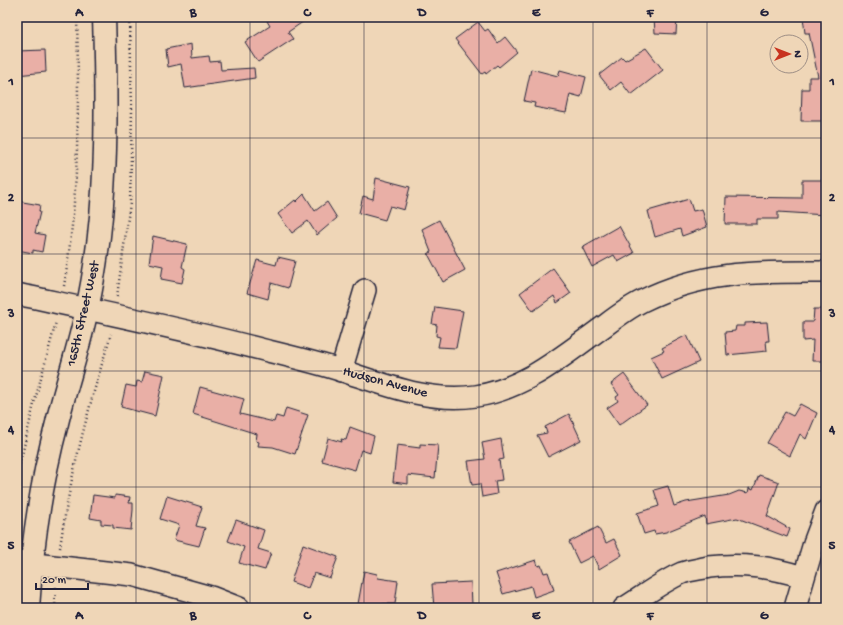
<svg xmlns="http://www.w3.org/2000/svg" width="843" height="625" font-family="'Gochi Hand',sans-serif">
  <rect width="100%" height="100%" fill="#efd6b7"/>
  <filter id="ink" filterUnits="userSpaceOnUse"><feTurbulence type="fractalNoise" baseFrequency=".025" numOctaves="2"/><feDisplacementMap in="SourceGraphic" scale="8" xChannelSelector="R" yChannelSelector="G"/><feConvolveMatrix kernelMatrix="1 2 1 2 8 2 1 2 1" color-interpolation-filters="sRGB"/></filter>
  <g filter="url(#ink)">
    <path fill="#e9afa6" stroke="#22223b" d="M275,17H310L288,32L293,39L258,62L245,42L270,26L267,21Z
      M654,17H677L676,34L655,33Z
      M803,17H826V121H801L802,89H809V77H818L809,33H805Z
      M478,22L485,31L488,29L498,43L505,37L517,52L499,67L497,65L486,74L485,72L482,74L455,39Z
      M191,44L192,58L209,56L210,62L220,61L221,70L254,68L255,78L185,88L181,64L168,67L166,49Z
      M646,48L663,70L631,95L621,82L611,90L599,75L622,57L625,60Z
      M45,50L46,72L17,75V51Z
      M531,69L558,76L560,70L586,77L581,97L570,94L566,113L534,107L535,103L524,101Z
      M376,178L410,187L404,210L390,206L385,220L359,213L363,196L373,199Z
      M802,180H826V215L778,212V219H757V224H725L726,197L802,198Z
      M304,194L315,211L327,202L337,218L317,235L308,221L292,233L278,214L295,200L296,202Z
      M689,199L693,211L702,209L707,227L682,236L680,229L655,237L648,211Z
      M17,201L40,205L39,211L40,212L35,233L45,235L42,252L33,250V253L17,250Z
      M439,220L465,270L443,282L428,254L431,252L422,229Z
      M619,226L634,253L618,262L614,255L592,267L582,247Z
      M153,236L187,244L182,267L185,269L182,283L161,279L163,266L149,263Z
      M278,257L295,261L288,288L271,283L268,299L247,293L257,260L276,265Z
      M553,268L571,293L557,303L554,296L533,311L520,293Z
      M435,307L463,311L456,348L438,347L440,337L436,336L437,325L432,324Z
      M814,309H826V361H812L813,340L803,341V322H813Z
      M767,322L769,341H766L767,351L727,355L725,332L735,331L736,326H745V323Z
      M687,335L699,362L662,379L651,357L664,351L662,348Z
      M145,371L164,375L155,416L121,407L126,385L136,387L137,381L142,382Z
      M624,374L647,405L619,425L607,408L618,401L616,397L619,395L611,384Z
      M200,387L244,399L240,414L274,422L276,416L283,418L286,408L308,415L295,454L273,447L258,446L259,442L256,441L257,434L193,414Z
      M800,404L817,413L806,439L800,434L790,456L767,443L785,412L793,416Z
      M569,414L581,440L548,457L537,435L547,433L545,427Z
      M350,427L374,436L370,453L361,450L355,470L322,461L328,438L342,442L341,439L346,440Z
      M501,439L504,459L499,460L502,480L495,481L497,494L482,497L480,484L472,485L468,461L485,459L482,443Z
      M420,444L438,445L435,478L408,475V484L393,482L397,445L420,448Z
      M759,475L779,482L767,516L790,529L787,537L737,518L706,524L705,516L666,532L655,534L654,531L644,534L637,513L659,506L654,490L668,486L674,506L686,502L729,495L739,491L748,493L749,488L753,490Z
      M93,495L115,498V495L130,497L129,503H133V510L131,530L113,528V525L101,524V520L90,518Z
      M167,496L202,507L196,526L205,528L199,546L174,540L179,525L160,519Z
      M236,520L264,530L258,549L271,553L265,570L239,563L244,547L228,541Z
      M598,527L606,543L614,539L622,555L599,569L593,556L579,563L569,542Z
      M303,544L338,557L330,578L314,573L308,588L291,582Z
      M536,560L538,566L541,565L544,573L548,572L554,590L534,597L531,586L503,594L496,573Z
      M364,571L377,574L378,578L398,581L395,604H383V607L358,604Z
      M471,582L472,605L463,606V608H434L432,584Z"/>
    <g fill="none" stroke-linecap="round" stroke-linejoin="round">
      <g stroke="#22223b" stroke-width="24">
        <path id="minor" d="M17,294C101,312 185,329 268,351C293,357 318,363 343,371C386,385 430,403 476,396C525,389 564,355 603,327C615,318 628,308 642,301C704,270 759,272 826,272
          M341,371L365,290
          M17,562L132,575L211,597L239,608
          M624,608C642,597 663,581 682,573C690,570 701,569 709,567C744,563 770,567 803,577
          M795,608L814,543L826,511"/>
      </g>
      <g stroke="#22223b" stroke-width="25">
        <path id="tertiary" d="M28,608C32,546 41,483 57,423C66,385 79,348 87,309C108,214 107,114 104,17"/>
      </g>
      <path stroke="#22223b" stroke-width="2.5" stroke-dasharray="1 3" stroke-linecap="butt" d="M64,286C79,196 79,107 77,17
        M117,296L130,203L132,111L130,17
        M17,476L34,404L56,322
        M60,548C70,474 89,406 111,334
        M55,608L56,585"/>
      <use href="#minor" stroke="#efd6b7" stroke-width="21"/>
      <use href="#tertiary" stroke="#efd6b7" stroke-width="22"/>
    </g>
  </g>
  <path fill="none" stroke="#22223b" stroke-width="1" stroke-opacity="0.55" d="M136,17V608M250,17V608M364,17V608M479,17V608M593,17V608M707,17V608M17,138H826M17,254H826M17,371H826M17,487H826"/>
  <g text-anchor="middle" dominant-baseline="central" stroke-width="3" stroke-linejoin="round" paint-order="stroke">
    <g font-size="14" fill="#22223b" stroke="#efd6b7">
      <text transform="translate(84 314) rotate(-77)">165th Street West</text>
      <text transform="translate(385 383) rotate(15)">Hudson Avenue</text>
    </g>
  </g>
  <rect width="843" height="625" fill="none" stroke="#efd6b7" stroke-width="44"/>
  <g transform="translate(789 54) rotate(90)"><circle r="19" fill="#efd6b7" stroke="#9d8e85"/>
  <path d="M0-3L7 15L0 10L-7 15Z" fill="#c8321e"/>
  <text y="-6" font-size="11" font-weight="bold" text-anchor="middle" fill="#22223b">N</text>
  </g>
  <path d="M36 583v6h52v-6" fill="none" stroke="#22223b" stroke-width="2"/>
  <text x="42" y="583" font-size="12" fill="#22223b" stroke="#efd6b7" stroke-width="3" paint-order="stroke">20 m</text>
  <rect x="22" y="22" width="799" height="581" fill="none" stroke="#22223b" stroke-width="1.5"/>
  <g font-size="13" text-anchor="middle" font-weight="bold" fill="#22223b">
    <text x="79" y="16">A</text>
    <text x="193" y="16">B</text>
    <text x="307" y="16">C</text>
    <text x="422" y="16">D</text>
    <text x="536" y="16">E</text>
    <text x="650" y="16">F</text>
    <text x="764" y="16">G</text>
    <text x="11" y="85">1</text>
    <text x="832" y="85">1</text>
    <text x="11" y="201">2</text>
    <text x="832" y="201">2</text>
    <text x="11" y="317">3</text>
    <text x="832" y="317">3</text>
    <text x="11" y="433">4</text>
    <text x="832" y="433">4</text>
    <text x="11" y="549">5</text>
    <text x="832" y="549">5</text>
    <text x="79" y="619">A</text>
    <text x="193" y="619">B</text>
    <text x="307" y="619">C</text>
    <text x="422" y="619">D</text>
    <text x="536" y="619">E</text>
    <text x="650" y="619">F</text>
    <text x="764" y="619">G</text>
  </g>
</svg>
